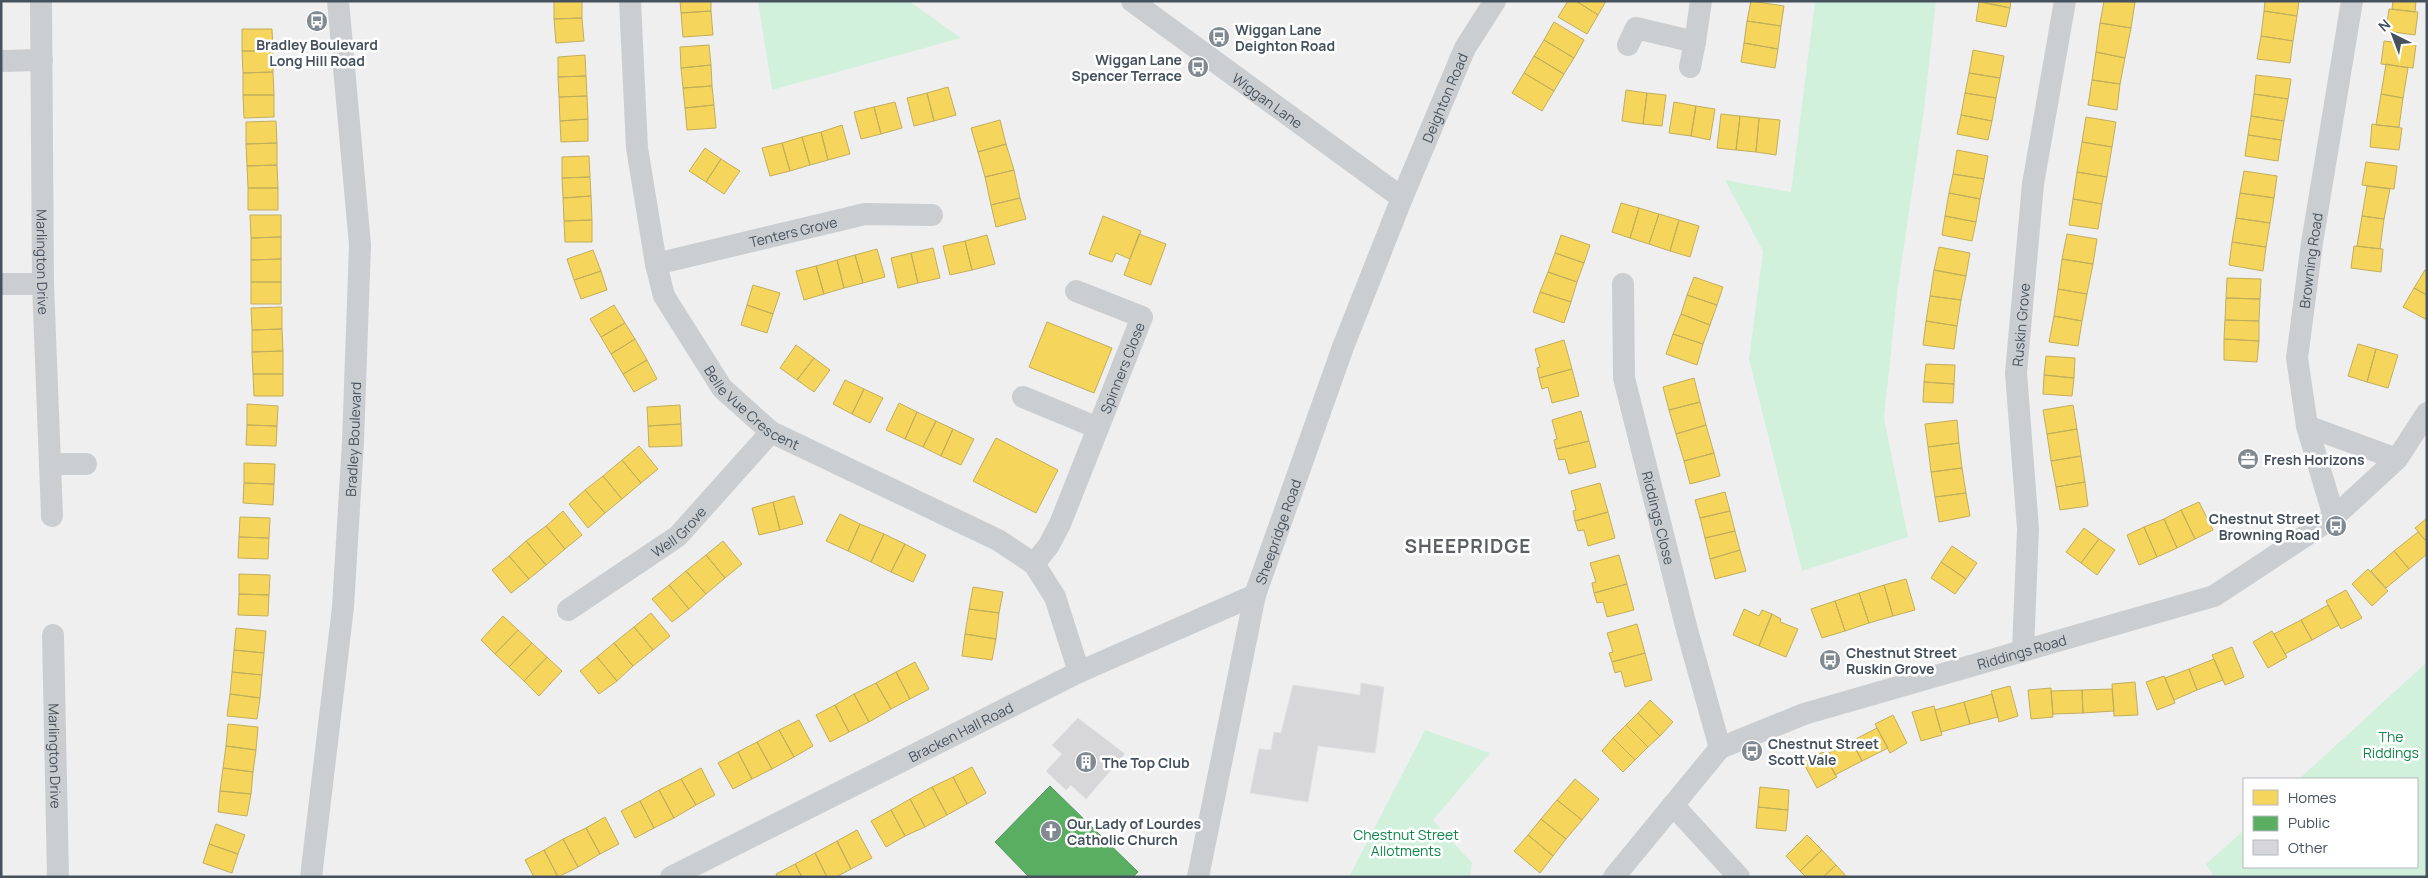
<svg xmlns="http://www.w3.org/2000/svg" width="2428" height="878" font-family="Manrope,sans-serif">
  <rect width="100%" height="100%" fill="#f0efef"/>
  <path fill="#d2f1dd" d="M758,1H909L961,38L772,90Z
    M1815,1H1936L1924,110L1897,294L1884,418L1908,537L1802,571L1749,359L1763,251L1725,180L1791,192Z
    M2427,662V877H2214L2206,864L2244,830V867H2417V779H2299Z
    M1425,730L1490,753L1433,820L1472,863L1470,877H1349Z"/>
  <path fill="#f6d55c" stroke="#c1ae5d" d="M554,1H582V18L554,19Z
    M680,1H711V11L681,13Z
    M1568,1H1576L1598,15L1587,34L1558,17Z
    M1576,1H1606L1598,15Z
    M1751,1L1784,6L1781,26L1747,21Z
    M1980,1H2011L2010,8Z
    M2104,1L2135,2L2131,28L2100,23Z
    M2265,1H2299L2297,16L2264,11Z
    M2393,1H2416L2415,12L2392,9Z
    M1979,2L2010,8L2006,27L1976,21Z
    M2389,9L2418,12L2415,35L2386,31Z
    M711,11L713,35L683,37L681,13Z
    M2264,11L2297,16L2293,41L2261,36Z
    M582,18L584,41L556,43L554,19Z
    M1747,21L1781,26L1778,49L1744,43Z
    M1554,22L1584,40L1574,58L1544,40Z
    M2100,23L2131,28L2125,58L2096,52Z
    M242,29H272L273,51H242Z
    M2261,36L2293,41L2290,63L2257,59Z
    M1544,40L1574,58L1564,74L1534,56Z
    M2384,41L2416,45L2413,68L2381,64Z
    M1744,43L1778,49L1775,68L1741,62Z
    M709,45L711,65L681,68L680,47Z
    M1973,50L2004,56L2000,78L1969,73Z
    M242,51H273V72L243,73Z
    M2096,52L2125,58L2120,84L2092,80Z
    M585,55L586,76L558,77V57Z
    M1534,56L1564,74L1554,91L1524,73Z
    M2386,64L2408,68L2403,98L2381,94Z
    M711,65L712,86L683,88L681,68Z
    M273,72L274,95H243V73Z
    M1524,73L1554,91L1542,111L1512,93Z
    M1969,73L2000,78L1996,98L1965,93Z
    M2256,75L2291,79L2288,99L2254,94Z
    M586,76L587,96L559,97L558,77Z
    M2092,80L2120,84L2117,110L2088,105Z
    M712,86L714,105L685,108L683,88Z
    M948,87L956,115L934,121L927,93Z
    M1626,90L1647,93L1643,124L1622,121Z
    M927,93L934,121L914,126L907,98Z
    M1647,93L1666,95L1662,126L1643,124Z
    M1965,93L1996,98L1992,121L1961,115Z
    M2254,94L2288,99L2284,121L2251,116Z
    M2381,94L2403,98L2399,127L2376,125Z
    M243,95H274V117L244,118Z
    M587,96L588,119L560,121L559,97Z
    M895,102L902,128L881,134L874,107Z
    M1674,102L1696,106L1691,136L1669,133Z
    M714,105L716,128L687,130L685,108Z
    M1696,106L1715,109L1710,140L1691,136Z
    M874,107L881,134L861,139L854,112Z
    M1721,114L1740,116L1736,150L1717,148Z
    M1961,115L1992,121L1988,140L1957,134Z
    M1740,116L1759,118L1756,152L1736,150Z
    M2251,116L2284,121L2281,140L2248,135Z
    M2086,117L2116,122L2112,147L2082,142Z
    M1759,118L1780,120L1776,155L1756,152Z
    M588,119V141L561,142L560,121Z
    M1000,120L1006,144L978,152L971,128Z
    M276,121L277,143L246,144V122Z
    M2372,124L2402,128L2399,150L2370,147Z
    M842,125L850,154L828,160L821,132Z
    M821,132L828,160L810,165L802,137Z
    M2248,135L2281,140L2278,161L2245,156Z
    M802,137L810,165L790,171L782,143Z
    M2082,142L2112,147L2107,177L2077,172Z
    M277,143V165L247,166L246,144Z
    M782,143L790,171L770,176L762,148Z
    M1006,144L1014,170L985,177L978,152Z
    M705,148L721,159L706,182L689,171Z
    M1957,150L1988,156L1984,179L1953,174Z
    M589,156L590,177L562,178V157Z
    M721,159L740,171L724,194L706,182Z
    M2366,162L2397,166L2394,189L2362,185Z
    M277,165L278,188H248L247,166Z
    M1014,170L1020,198L991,205L985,177Z
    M2244,171L2277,176L2274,198L2240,193Z
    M2077,172L2107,177L2102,204L2073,199Z
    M1953,174L1984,179L1980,199L1949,193Z
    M590,177L591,196L563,198L562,178Z
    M2367,186L2390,189L2384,219L2362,216Z
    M248,188H278V210H248Z
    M1949,193L1980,199L1976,222L1945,216Z
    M2240,193L2274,198L2270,223L2236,218Z
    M591,196L592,220L564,221L563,198Z
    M1020,198L1026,219L996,227L991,205Z
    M2073,199L2102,204L2098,229L2069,225Z
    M1621,203L1639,208L1630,238L1612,232Z
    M1639,208L1659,214L1649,244L1630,238Z
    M1659,214L1679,220L1670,251L1649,244Z
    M250,215H281V237L251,238Z
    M1103,216L1141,231L1130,259L1116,253L1112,262L1089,254Z
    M1945,216L1976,222L1972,241L1942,235Z
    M2362,216L2384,219L2380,249L2357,246Z
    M2236,218L2270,223L2266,247L2232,242Z
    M592,220V242H565L564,221Z
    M1679,220L1699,226L1690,257L1670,251Z
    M1139,234L1166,244L1151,285L1124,275Z
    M2067,234L2097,239L2093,264L2062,259Z
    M987,235L995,264L972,270L965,241Z
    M1561,235L1590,245L1584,263L1555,253Z
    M281,237V259L251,260V238Z
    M965,241L972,270L950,275L943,246Z
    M2232,242L2266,247L2263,271L2229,265Z
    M2354,246L2383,249L2381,272L2351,268Z
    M1939,247L1970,253L1966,276L1934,270Z
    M933,248L940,278L918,283L911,253Z
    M877,249L885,277L863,283L855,255Z
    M593,250L601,271L574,280L567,259Z
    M911,253L918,283L898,288L891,258Z
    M1555,253L1584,263L1577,282L1548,272Z
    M855,255L863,283L844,288L837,260Z
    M281,259V282H251V260Z
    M2062,259L2093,264L2087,294L2058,289Z
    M837,260L844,288L824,294L816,266Z
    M816,266L824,294L804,300L796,271Z
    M1934,270L1966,276L1961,300L1930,296Z
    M2425,270L2427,271V295L2414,288Z
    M601,271L607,290L581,299L574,280Z
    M1548,272L1577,282L1571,302L1540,292Z
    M1694,277L1723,287L1717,305L1687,295Z
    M2227,278L2261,279L2260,299L2226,298Z
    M251,282H281V304H251Z
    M753,285L780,293L773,314L747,305Z
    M2414,288L2427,295V320L2403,307Z
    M2058,289L2087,294L2082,321L2054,316Z
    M1540,292L1571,302L1564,323L1533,312Z
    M1687,295L1717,305L1710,325L1681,314Z
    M1930,296L1961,300L1957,326L1926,321Z
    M2226,298L2260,299L2259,321L2225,320Z
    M614,305L625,323L601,337L590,319Z
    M747,305L773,314L767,333L741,325Z
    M282,307V329L252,330L251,308Z
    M1681,314L1710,325L1703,344L1673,334Z
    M2054,316L2082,321L2078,346L2049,342Z
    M2225,320L2259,321V341L2224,339Z
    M1926,321L1957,326L1954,349L1923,345Z
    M1047,322L1112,348L1094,393L1029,367Z
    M625,323L635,339L611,354L601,337Z
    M282,329L283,351L252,352V330Z
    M1673,334L1703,344L1697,365L1666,354Z
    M635,339L647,360L623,374L611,354Z
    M2224,339L2259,341L2257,362L2224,360Z
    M1564,340L1572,369L1539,378L1537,368L1540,367L1535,349Z
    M2358,344L2376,349L2367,382L2348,376Z
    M796,345L814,358L797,380L780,368Z
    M2376,349L2398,355L2388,388L2367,382Z
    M283,351V374H253L252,352Z
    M2046,356L2075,358L2074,378L2044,375Z
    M814,358L830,370L814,392L797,380Z
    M647,360L657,379L634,392L623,374Z
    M1926,364L1955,365L1954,384L1924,382Z
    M1572,369L1579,396L1552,403L1548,387L1542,389L1539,378Z
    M253,374H283V396H254Z
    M2044,375L2074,378L2072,396L2043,394Z
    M1694,378L1700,402L1669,410L1663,387Z
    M845,380L864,389L852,414L833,404Z
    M1924,382L1954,384L1953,403L1923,402Z
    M864,389L883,398L870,423L852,414Z
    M1700,402L1706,425L1676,434L1669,410Z
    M899,403L917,412L905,439L886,430Z
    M247,404L278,406L277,426L247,425Z
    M680,405L681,424L648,426L647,407Z
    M2073,405L2077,429L2047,434L2043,410Z
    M1581,411L1589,441L1556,449L1554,440L1557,439L1552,420Z
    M917,412L936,421L923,447L905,439Z
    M1957,420L1959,443L1928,447L1925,424Z
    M936,421L953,429L941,456L923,447Z
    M681,424L682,446L649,447L648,426Z
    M247,425L277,426L276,446L246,445Z
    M1706,425L1714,453L1684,461L1676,434Z
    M953,429L974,439L961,465L941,456Z
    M2077,429L2081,456L2051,461L2047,434Z
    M996,438L1058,470L1036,513L973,481Z
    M1589,441L1596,467L1569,474L1565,459L1559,460L1556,449Z
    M1959,443L1962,468L1931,472L1928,447Z
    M639,446L658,469L641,483L622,460Z
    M1714,453L1720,476L1690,484L1684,461Z
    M2081,456L2085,482L2056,487L2051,461Z
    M622,460L641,483L622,499L603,476Z
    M244,463L275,464L274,484L244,483Z
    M1962,468L1966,493L1935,497L1931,472Z
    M603,476L622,499L605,513L585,490Z
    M2085,482L2088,506L2060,510L2056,487Z
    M244,483L274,484L273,505L243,503Z
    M1600,483L1608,512L1575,521L1573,511L1576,510L1571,491Z
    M585,490L605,513L588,528L569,504Z
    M1725,492L1730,511L1700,518L1695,500Z
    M1966,493L1970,516L1939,522L1935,497Z
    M794,496L803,524L780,530L773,502Z
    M773,502L780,530L759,535L752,508Z
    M2199,502L2213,530L2195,539L2181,510Z
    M2181,510L2195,539L2177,548L2164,519Z
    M563,511L582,535L565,549L546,526Z
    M1730,511L1735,531L1705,538L1700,518Z
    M1608,512L1615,538L1588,546L1584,530L1578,531L1575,521Z
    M840,514L860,524L848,551L826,541Z
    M240,517L270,518L269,538L239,537Z
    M2427,518V542L2415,528Z
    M2164,519L2177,548L2157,557L2144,527Z
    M860,524L884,534L871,562L848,551Z
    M546,526L565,549L546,565L526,541Z
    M2144,527L2157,557L2139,565L2127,535Z
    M2084,528L2099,539L2081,563L2066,552Z
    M1735,531L1740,550L1710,559L1705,538Z
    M2418,532L2427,542V554L2409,569L2394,551Z
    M884,534L905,544L891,572L871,562Z
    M239,537L269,538L268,559L238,558Z
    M2099,539L2115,550L2097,575L2081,563Z
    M526,541L546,565L529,579L509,556Z
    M723,541L742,564L725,578L706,555Z
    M905,544L926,555L913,582L891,572Z
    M1952,546L1977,563L1966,579L1941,562Z
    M1740,550L1746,571L1715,579L1710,559Z
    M2394,551L2409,569L2386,588L2371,571Z
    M706,555L725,578L706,594L686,571Z
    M1619,555L1627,584L1594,593L1592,583L1596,582L1590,563Z
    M509,556L529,579L511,593L492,570Z
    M1941,562L1966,579L1955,594L1931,578Z
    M2368,569L2388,591L2372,606L2352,584Z
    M686,571L706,594L689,609L669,585Z
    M239,574L270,575L269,595L239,594Z
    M1906,579L1915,610L1893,616L1884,585Z
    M1627,584L1634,610L1607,617L1603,602L1597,603L1594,593Z
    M669,585L689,609L672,622L652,599Z
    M1884,585L1893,616L1869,623L1859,593Z
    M973,587L1003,592L999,613L969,609Z
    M2346,590L2362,618L2341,629L2326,601Z
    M1859,593L1869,623L1845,631L1835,601Z
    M239,594L269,595L268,616L238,615Z
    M1835,601L1845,631L1822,638L1811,609Z
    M2328,605L2339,625L2312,640L2301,620Z
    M969,609L999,613L996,639L965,634Z
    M1744,609L1759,616L1762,610L1772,614L1759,646L1733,635Z
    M651,613L670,636L653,650L634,627Z
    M1772,614L1781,619L1780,622L1798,629L1786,657L1759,646Z
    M503,616L518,630L495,654L481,640Z
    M2301,620L2312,640L2285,654L2274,634Z
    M1637,624L1645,653L1612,662L1609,653L1613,652L1607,633Z
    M634,627L653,650L633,666L614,643Z
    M236,628L266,631L264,653L234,650Z
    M518,630L532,643L509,667L495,654Z
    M2272,631L2287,657L2268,668L2253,642Z
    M965,634L996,639L992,660L962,656Z
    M532,643L547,657L524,681L509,667Z
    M614,643L633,666L617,681L597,657Z
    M2232,647L2244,677L2225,685L2212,655Z
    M234,650L264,653L262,675L232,672Z
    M1645,653L1652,680L1625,687L1621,671L1615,673L1612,662Z
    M547,657L562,671L539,696L524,681Z
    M597,657L617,681L599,694L580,671Z
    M2214,659L2223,680L2197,690L2189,669Z
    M915,662L929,689L910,699L896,672Z
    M2189,669L2197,690L2174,700L2165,678Z
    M232,672L262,675L260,698L230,694Z
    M896,672L910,699L891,709L876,683Z
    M2164,676L2175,703L2157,710L2146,682Z
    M2135,682L2138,715L2114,716L2112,684Z
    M876,683L891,709L869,722L854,694Z
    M2010,686L2018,716L1999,722L1991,691Z
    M2051,688L2053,717L2031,719L2028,690Z
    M2112,689L2114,711L2083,713L2082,690Z
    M2082,690L2083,713L2053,714L2051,691Z
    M230,694L260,698L257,719L227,716Z
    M854,694L869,722L849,732L835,705Z
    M1992,694L1998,717L1970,724L1964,702Z
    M1650,700L1673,722L1660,736L1638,713Z
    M1964,702L1970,724L1941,732L1935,710Z
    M835,705L849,732L830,742L816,715Z
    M1934,706L1942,735L1921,741L1912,712Z
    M1638,713L1660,736L1648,747L1626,725Z
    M1893,715L1907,743L1890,753L1875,724Z
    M799,720L813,746L794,757L779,730Z
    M228,724L258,727L256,750L226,746Z
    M1626,725L1648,747L1635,760L1613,738Z
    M1877,728L1888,748L1862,761L1852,741Z
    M779,730L794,757L772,769L757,742Z
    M1613,738L1635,760L1623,772L1602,751Z
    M1852,741L1862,761L1835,775L1825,755Z
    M757,742L772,769L752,779L738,752Z
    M226,746L256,750L253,772L223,768Z
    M738,752L752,779L733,789L718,763Z
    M1823,752L1837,777L1817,788L1803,762Z
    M972,767L986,793L967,804L953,777Z
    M223,768L253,772L251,794L220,791Z
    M701,768L715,795L696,805L681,779Z
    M953,777L967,804L947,815L932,787Z
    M681,779L696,805L674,818L659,790Z
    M1575,779L1599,799L1582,820L1557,800Z
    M932,787L947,815L925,827L910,799Z
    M1760,787L1789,790L1788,810L1758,807Z
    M659,790L674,818L654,828L640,801Z
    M220,791L251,794L247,816L218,812Z
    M910,799L925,827L905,836L891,810Z
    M1557,800L1582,820L1566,839L1541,819Z
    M640,801L654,828L635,838L621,811Z
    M1758,807L1788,810L1786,831L1756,828Z
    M891,810L905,836L886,847L871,821Z
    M605,817L619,844L600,854L586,828Z
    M1541,819L1566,839L1553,856L1528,835Z
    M216,824L245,835L238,854L209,844Z
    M586,828L600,854L578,867L563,839Z
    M857,830L872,858L851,869L837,841Z
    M1528,835L1553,856L1540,873L1514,851Z
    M1807,835L1822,850L1800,871L1786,856Z
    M563,839L578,867L558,877L544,850Z
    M837,841L851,869L836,877H827L815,853Z
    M209,844L238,854L232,873L203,863Z
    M544,850L558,877H534L525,860Z
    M1822,850L1836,865L1823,877H1806L1800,871Z
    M815,853L827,877H802L795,864Z
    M795,864L802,877H777L776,874Z
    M1836,865L1847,877H1823Z"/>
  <path fill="#5aae61" stroke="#549260" d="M1050,786L1138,872L1133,877H1029L995,842Z"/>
  <path fill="#d7d7d9" stroke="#e1e1e2" d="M1361,683L1384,687L1375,753L1318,746L1308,802L1250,793L1259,749L1271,750L1274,732L1281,733L1293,685L1360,695Z
    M1078,718L1125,754L1086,799L1071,785L1066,790L1046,771L1062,754L1052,745Z"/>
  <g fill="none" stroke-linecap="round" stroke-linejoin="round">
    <g stroke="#cbced1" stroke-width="22">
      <path id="s1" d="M41,1L43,284L50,464H86"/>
      <path id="s2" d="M630,1L637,148L656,264L664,296L722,388L771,432L998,540L1034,564L1055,597L1079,672"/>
      <path id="s3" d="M1132,1L1402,198"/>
      <path d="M1628,45L1636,28L1695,42L1701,1"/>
      <path d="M1,61L42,60"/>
      <path d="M1690,67L1695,42"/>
      <path id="s4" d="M656,264L865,214L932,215"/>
      <path d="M1,284H43"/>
      <path id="s5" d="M1623,284L1624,378L1687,630L1720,748"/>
      <path d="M1023,397L1098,428"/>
      <path d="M2307,426L2397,459"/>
      <path d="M50,464L52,516"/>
      <path id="s6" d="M2334,517L2307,426L2297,358L2312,243L2352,1"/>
      <path id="s7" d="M1034,564L1049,545L1060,524L1142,317L1076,291"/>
      <path id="s8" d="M568,610L678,536L771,432"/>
      <path id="s9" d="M53,635L58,877"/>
      <path id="s10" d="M2023,650L2028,529L2016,373L2033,184L2065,1"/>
      <path d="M1673,805L1739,877"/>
      <path id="s11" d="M311,877L343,607L353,442L360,245L338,1"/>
      <path id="s12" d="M671,877L1079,672L1255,595"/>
      <path id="s13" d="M1198,877L1255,595L1343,347L1402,198L1465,48L1495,1"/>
      <path id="s14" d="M1614,877L1720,748L1804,714L2214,596L2334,517L2397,459L2427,413"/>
    </g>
  </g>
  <defs>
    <g id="bus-disc" transform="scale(1.125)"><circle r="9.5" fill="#818991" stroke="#fff"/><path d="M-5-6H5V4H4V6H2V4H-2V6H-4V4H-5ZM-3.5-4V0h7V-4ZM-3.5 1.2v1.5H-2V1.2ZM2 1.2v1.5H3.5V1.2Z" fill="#fff"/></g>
    <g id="office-disc" transform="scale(1.125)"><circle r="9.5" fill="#818991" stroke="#fff"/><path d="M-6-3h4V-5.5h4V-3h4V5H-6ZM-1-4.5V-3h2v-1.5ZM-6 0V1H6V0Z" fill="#fff"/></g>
    <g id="building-disc" transform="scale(1.125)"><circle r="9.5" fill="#818991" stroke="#fff"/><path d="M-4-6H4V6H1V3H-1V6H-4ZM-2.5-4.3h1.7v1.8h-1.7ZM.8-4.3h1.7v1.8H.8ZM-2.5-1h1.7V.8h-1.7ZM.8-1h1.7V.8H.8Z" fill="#fff"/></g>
    <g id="church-disc" transform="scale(1.125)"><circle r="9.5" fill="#818991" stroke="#fff"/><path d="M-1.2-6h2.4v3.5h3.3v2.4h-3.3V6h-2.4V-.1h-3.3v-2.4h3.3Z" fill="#fff"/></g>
  </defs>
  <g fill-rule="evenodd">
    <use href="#bus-disc" x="317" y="21"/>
    <use href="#bus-disc" x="1219" y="37"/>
    <use href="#bus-disc" x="1198" y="67"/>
    <use href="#office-disc" x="2248" y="459"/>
    <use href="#bus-disc" x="2336" y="526"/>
    <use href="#bus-disc" x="1830" y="660"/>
    <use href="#bus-disc" x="1752" y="751"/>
    <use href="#building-disc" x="1086" y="762"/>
    <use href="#church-disc" x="1051" y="831"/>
  </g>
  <g text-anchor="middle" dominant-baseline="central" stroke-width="5" stroke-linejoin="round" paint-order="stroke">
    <g font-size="14" font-weight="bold" fill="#45525e" stroke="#fff" text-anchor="start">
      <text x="1235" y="29">Wiggan Lane<tspan x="1235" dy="16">Deighton Road</tspan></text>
      <text x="317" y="44" text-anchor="middle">Bradley Boulevard<tspan x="317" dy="16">Long Hill Road</tspan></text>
      <text x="1182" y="59" text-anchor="end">Wiggan Lane<tspan x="1182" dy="16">Spencer Terrace</tspan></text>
      <text x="2264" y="459">Fresh Horizons</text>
      <text x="2320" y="518" text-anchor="end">Chestnut Street<tspan x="2320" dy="16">Browning Road</tspan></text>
      <text x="1846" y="652">Chestnut Street<tspan x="1846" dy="16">Ruskin Grove</tspan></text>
      <text x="1768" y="743">Chestnut Street<tspan x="1768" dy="16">Scott Vale</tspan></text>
      <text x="1102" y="762">The Top Club</text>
      <text x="1067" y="823">Our Lady of Lourdes<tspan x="1067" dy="16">Catholic Church</tspan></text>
    </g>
    <g font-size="14" fill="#45525e" stroke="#fff">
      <text stroke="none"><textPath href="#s13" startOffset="820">Deighton Road</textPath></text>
      <text stroke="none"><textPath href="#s3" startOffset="168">Wiggan Lane</textPath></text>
      <text stroke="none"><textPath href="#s4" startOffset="141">Tenters Grove</textPath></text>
      <text stroke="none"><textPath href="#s6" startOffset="262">Browning Road</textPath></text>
      <text stroke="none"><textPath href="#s1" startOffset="261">Marlington Drive</textPath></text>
      <text stroke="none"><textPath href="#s10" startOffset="326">Ruskin Grove</textPath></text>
      <text stroke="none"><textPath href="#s7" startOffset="216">Spinners Close</textPath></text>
      <text stroke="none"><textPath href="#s2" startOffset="442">Belle Vue Crescent</textPath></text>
      <text stroke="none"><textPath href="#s11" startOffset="440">Bradley Boulevard</textPath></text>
      <text stroke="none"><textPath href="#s5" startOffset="238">Riddings Close</textPath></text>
      <text stroke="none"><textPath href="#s8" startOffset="136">Well Grove</textPath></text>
      <text stroke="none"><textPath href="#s13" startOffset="355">Sheepridge Road</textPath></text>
      <text stroke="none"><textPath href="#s14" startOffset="484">Riddings Road</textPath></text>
      <text stroke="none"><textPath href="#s12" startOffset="324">Bracken Hall Road</textPath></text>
      <text stroke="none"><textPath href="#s9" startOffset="121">Marlington Drive</textPath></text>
    </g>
    <g font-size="14" fill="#10854a" stroke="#fff">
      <text x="2391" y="736">The<tspan x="2391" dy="16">Riddings</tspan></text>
      <text x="1406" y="834">Chestnut Street<tspan x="1406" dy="16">Allotments</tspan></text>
    </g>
    <g font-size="19" font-weight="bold" letter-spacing="1" fill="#5b5f64" stroke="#fff">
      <text x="1468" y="546">SHEEPRIDGE</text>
    </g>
  </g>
  <rect width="2428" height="878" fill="none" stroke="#45525e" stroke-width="5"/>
  <rect x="2243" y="778" width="175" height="90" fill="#ffffff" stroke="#b5babf"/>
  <rect x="2253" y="790" width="25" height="15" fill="#f6d55c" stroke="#b5babf"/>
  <text x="2288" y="803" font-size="15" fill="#45525e">Homes</text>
  <rect x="2253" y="816" width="25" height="15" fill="#5aae61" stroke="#b5babf"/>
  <text x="2288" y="828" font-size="15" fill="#45525e">Public</text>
  <rect x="2253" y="840" width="25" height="15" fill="#d7d7d9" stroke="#b5babf"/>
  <text x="2288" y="853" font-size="15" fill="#45525e">Other</text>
  <g transform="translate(2393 35) rotate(318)" stroke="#ffffff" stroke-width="4" paint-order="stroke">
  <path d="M0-4L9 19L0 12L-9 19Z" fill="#45525e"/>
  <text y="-8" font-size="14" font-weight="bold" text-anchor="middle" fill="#45525e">N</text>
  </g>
</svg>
